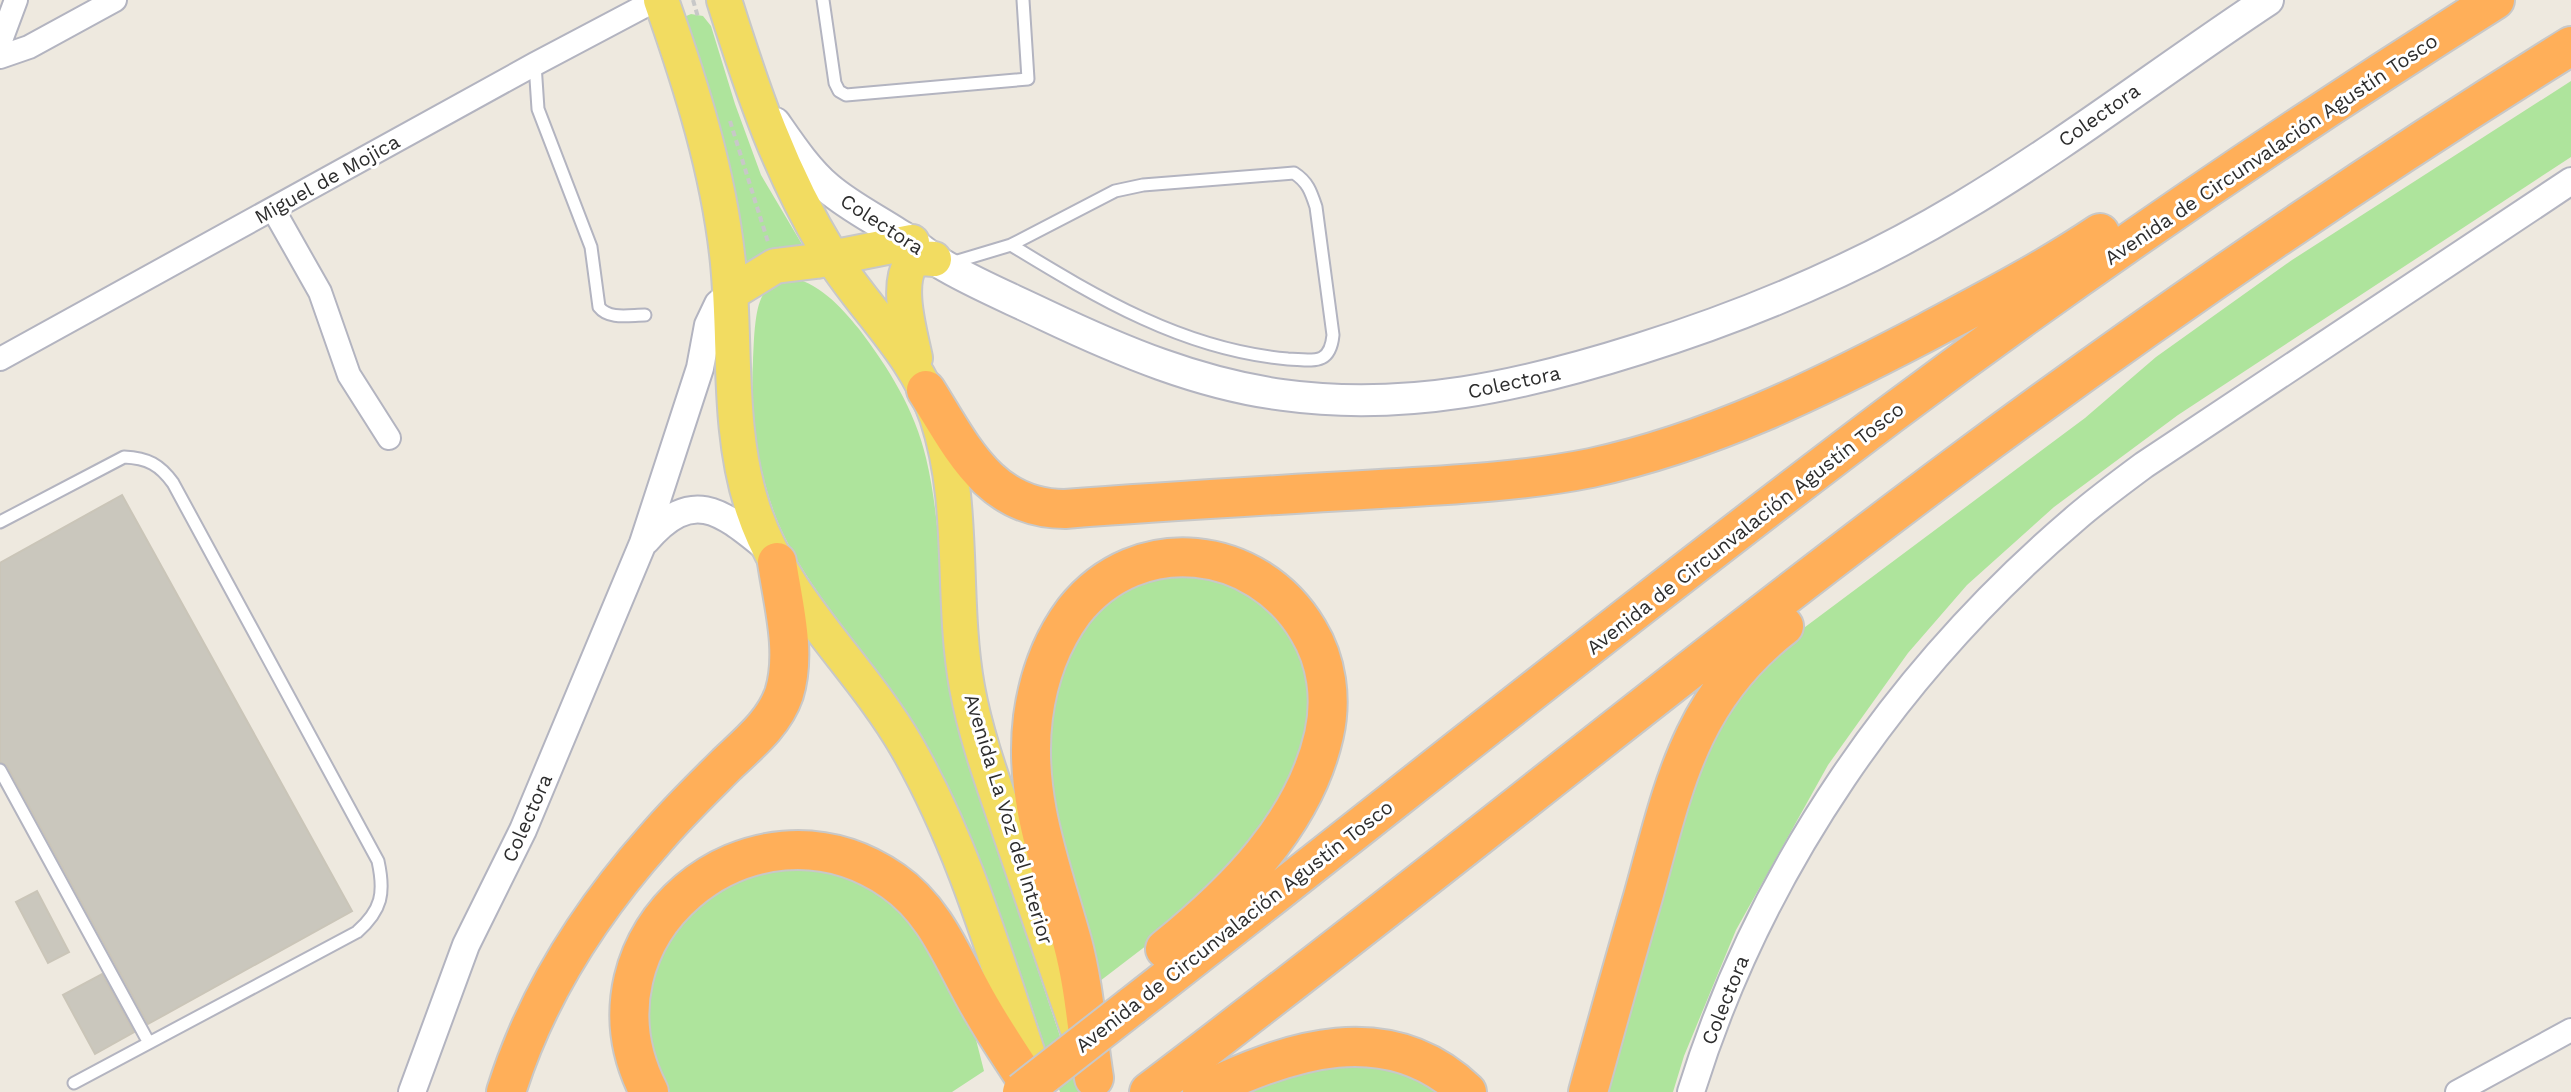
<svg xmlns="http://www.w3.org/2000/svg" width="2571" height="1092" font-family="'Work Sans',sans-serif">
  <rect width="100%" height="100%" fill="#eee9df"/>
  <path fill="#aee49c" d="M691,14L703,16L711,26L735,104L761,175L806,251L748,267L684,17Z
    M2571,81V157L2178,415L2054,507L1967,585L1908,653L1828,765L1736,930L1684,1056L1673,1092H1598L1702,750L1769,654L2085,418L2156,357L2292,260Z
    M787,277C818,281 840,306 859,329C888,367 915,410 926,458C947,545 936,635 957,723C968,768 985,812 1000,856C1026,935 1052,1013 1079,1092H1060C1025,989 994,883 947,786C931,753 913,722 892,692C854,637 807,588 780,527C758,477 750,414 753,361C754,344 754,309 763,295C768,288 780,282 787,277Z
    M1179,576H1202L1253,593L1294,635L1310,680L1311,727L1293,779L1236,863L1151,942L1100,981L1089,955L1047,774L1054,690L1078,635L1099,611L1121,593L1148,581Z
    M809,866L868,883L913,920L972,1024L984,1071L952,1092H669L660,1075L648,1036L651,975L677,924L718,889L764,871Z
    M1357,1063L1402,1070L1444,1092H1237L1275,1077Z"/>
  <path fill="#cac7bd" stroke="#cac5b8" stroke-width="2" d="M122,495L352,911L148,1024L7,766L0,762V563Z
    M37,891L69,952L48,963L16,902Z
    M102,974L134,1032L95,1054L63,995Z"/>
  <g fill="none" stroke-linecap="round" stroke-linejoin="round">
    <g stroke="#b3b4c0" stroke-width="15">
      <path id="service" d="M823,0L835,83L839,91L846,95L1028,79L1023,0
        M535,64L538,109L591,247L599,307C609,320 630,315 645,315
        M951,263L1011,245C1098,298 1184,350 1288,359C1313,360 1330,366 1333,335L1316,207C1311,192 1308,182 1294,173L1143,185L1115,191L1011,245
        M0,522L124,457C148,458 160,465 173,483L378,861C385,893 382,910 357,932L74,1083
        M0,770L149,1043"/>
    </g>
    <g stroke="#b3b4c0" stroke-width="26">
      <path id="minor" d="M0,43L16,0
        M0,57L29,47L115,0
        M273,209L320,292L349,375L389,438
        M0,359L535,64L656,0
        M2457,1092L2571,1030"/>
    </g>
    <g stroke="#b3b4c0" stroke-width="30">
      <path id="tertiary" d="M646,541C694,485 723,513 770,551
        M412,1092L466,945L523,830L643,543L700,368L708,325L718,304L731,293
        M1691,1092C1760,869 1899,668 2077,517C2098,499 2121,482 2144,465L2571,181"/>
    </g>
    <g stroke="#b3b4c0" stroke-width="34">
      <path id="secondary" d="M775,123C791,146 807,170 828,188C849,206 875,219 898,234C913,242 925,254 940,263C973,283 1010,298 1045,315C1121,351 1199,384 1283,395C1406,412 1522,386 1639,349C1751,314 1859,268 1961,207C2067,144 2165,68 2268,0"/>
    </g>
    <g stroke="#c8c8c8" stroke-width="38">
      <path id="primary" d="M661,0C691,85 719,173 728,263C736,345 727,430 753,509C783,601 860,665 907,747C967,851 999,971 1038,1084
        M724,0C753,92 780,173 831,256C866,311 915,353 937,417C966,504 951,598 967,687C976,737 994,785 1010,832C1032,897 1055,962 1077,1027
        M731,293L775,266L816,261L912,242
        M915,358C910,333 895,284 912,262L921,258L934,259"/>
    </g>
    <g stroke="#c8c8c8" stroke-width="42">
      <path id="motorway" d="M926,390C962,447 989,509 1065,509C1170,501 1275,495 1380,489C1450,485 1521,482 1591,468C1711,442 1818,389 1927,332C1985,301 2045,270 2100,233
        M1132,1006C1385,809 1635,607 1891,414C2086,268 2289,130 2495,0
        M1094,1078C1087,1033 1084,985 1072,941C1051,866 1023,796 1033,717C1038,679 1051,642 1074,611C1138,530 1257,544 1308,630C1327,661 1332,699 1324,735C1304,824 1234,893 1165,949
        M506,1092C536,996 589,913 656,838C678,812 703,788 727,764C749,743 774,723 784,694C797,652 783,603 777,562
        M649,1092C569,936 751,783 893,881C938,912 955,965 982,1010C998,1038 1017,1065 1034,1092
        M1149,1092C1420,887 1683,670 1956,466C2155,318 2360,177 2571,46
        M1202,1092C1288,1050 1388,1016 1467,1092
        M1588,1092C1606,1027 1624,962 1643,897C1673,789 1689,699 1784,626"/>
    </g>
    <path stroke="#c8c8c8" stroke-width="4" stroke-dasharray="6 4" stroke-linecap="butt" d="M693,0L698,17
      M730,121L768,242"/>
    <use href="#service" stroke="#fff" stroke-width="11"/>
    <use href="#minor" stroke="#fff" stroke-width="22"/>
    <use href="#tertiary" stroke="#fff" stroke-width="26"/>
    <use href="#secondary" stroke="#fff" stroke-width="30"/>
    <use href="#primary" stroke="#f2dc61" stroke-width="34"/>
    <use href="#motorway" stroke="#ffaf59" stroke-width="38"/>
    <g stroke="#c8c8c8" stroke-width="42" stroke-linecap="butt">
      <path id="motorway-bridge" d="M1022,1092L1132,1006"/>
    </g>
    <use href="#motorway-bridge" stroke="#ffaf59" stroke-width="38"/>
  </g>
  <g text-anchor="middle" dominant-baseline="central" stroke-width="6" stroke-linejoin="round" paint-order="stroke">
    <g font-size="20" fill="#2d2d2d" stroke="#fff">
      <text transform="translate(2099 115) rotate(-35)">Colectora</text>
      <text transform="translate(2271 149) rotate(-34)">Avenida de Circunvalación Agustín Tosco</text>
      <text transform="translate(327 179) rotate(-29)">Miguel de Mojica</text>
      <text transform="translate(882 224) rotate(33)">Colectora</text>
      <text transform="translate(1514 382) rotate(-12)">Colectora</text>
      <text transform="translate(1745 528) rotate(-38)">Avenida de Circunvalación Agustín Tosco</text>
      <text transform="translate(527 818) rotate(-66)">Colectora</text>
      <text transform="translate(1009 819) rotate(73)">Avenida La Voz del Interior</text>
      <text transform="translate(1234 926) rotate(-38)">Avenida de Circunvalación Agustín Tosco</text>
      <text transform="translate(1725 1000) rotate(-68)">Colectora</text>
    </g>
  </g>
</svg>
